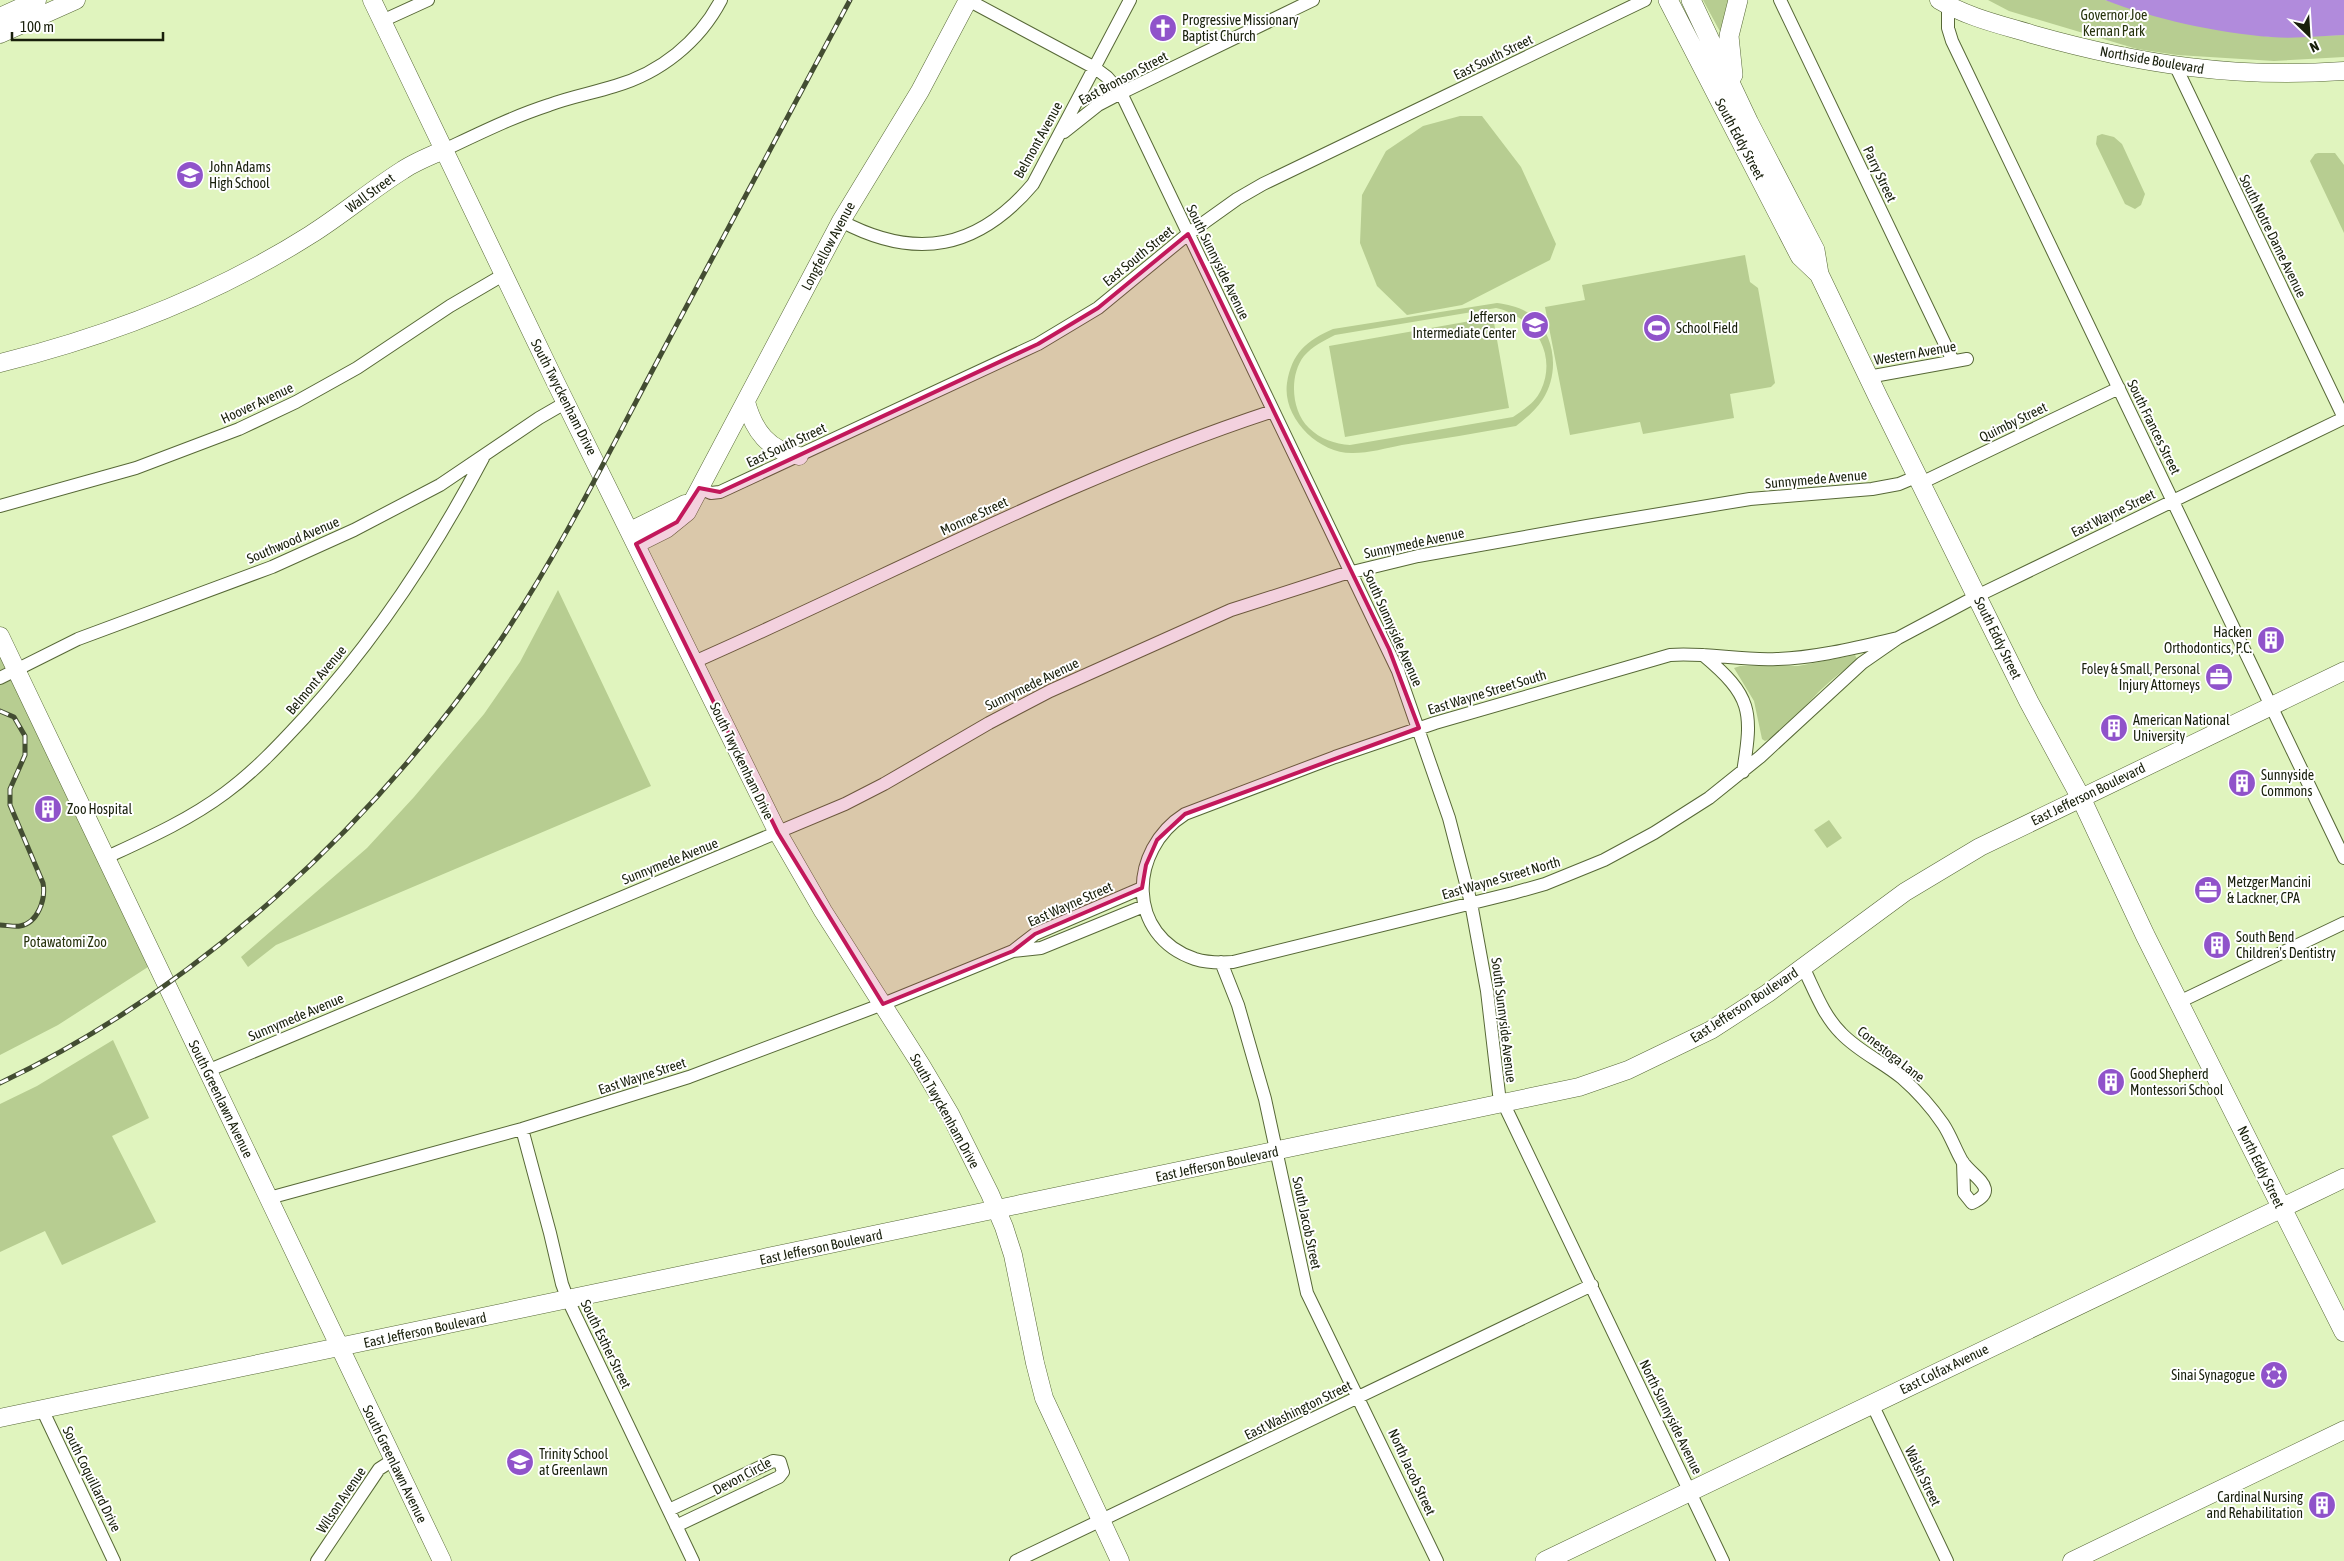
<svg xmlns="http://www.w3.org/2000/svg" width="2344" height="1561" font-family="'Asap Condensed',sans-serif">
  <rect width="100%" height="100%" fill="#e0f4be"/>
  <path fill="#b7cd91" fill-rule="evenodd" d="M1703,0H1734L1724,39Z
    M1988,0H2105L2178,21L2223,30L2271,37L2344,35V57L2274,61L2177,55L2137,49L2009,11Z
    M1460,116H1482L1521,167L1556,244L1550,260L1462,305L1407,315L1377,286L1360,243L1362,195L1386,151L1423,126Z
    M2102,134L2114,137L2122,144L2145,194L2141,205L2135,209L2125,204L2096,144L2097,136Z
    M2318,153H2335L2344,165V233L2310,161L2315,154Z
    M1745,255L1750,282L1758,288L1775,383L1771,387L1730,394L1734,418L1643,434L1640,422L1570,435L1545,307L1585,300L1582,285Z
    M1497,303C1510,305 1523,308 1533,316C1556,337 1559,374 1543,399C1536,410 1526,418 1516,426C1478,433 1440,439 1402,445C1387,448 1369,453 1353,453C1319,454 1282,418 1287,383C1292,353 1306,341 1333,329ZM1496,308C1533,316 1558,353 1541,390C1535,403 1524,409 1513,417L1350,445C1335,444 1320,439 1309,428C1291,411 1289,375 1304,356C1313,346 1323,341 1335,335Z
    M1493,317L1509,408L1345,437L1329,346Z
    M558,590L651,786L276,945L248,967L241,957L367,848L414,797L484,714L520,662Z
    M0,653L148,967L58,1025L0,1055Z
    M1855,655L1857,659L1854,662C1844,670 1833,678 1824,687C1807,702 1786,732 1765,741L1762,739L1754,701L1734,668L1740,666H1798Z
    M1829,820L1842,838L1827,848L1814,830Z
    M113,1040L149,1118L112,1136L156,1222L62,1265L45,1231L0,1252V1104L37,1086Z"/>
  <path fill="#b18bdc" d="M2105,0H2344V35C2320,36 2295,39 2271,37C2218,33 2154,19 2105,0Z"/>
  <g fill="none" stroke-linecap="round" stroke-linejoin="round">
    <g stroke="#576837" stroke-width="14">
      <path id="street" d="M968,0L1095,68L1107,77L1121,93L1398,671L1449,818L1471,903L1487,991L1499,1094L1723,1561
        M1780,0L1953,361
        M1948,5V28L1952,41L2344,858
        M382,21L428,0
        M2176,67L2344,418
        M1064,132L1098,105L1121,93L1313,0
        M444,150C478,134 512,117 549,105C570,97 593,93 615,86C660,73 699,42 721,0
        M841,221C916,261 978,249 1033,184L1130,0
        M1868,377L1967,359
        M1921,483L2119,388
        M699,488L711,493L720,492L1038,344L1098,308L1188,234L1237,199L1263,184L1645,0
        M0,506L136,468L239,429L296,402L357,368L450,306L503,275
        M1898,638C1858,647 1817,658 1777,659C1741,661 1705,652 1670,655L1435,723L1335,757L1185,814C1128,850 1126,936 1195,959C1208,963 1220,963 1233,962L1513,893L1545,884L1604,860L1654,833L1709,798L1760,757L1862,663L1898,638L1977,596L2344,418
        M1703,655C1752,696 1753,711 1743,772
        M694,662C887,577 1072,477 1273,411
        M0,678L78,639L272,567L354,530L440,485L539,418L565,403
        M105,858C146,839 189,820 225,793C255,771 280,744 305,717C376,639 434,551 483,458
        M1013,951L1041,948L1144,906
        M1221,962L1238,1005L1265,1099L1307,1293L1437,1561
        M1803,967C1814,989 1823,1015 1841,1033C1859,1052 1883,1062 1902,1078C1917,1091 1932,1108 1943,1124C1951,1136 1955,1149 1962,1161C1972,1177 2002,1189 1972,1203L1964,1193L1963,1162
        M2179,1002L2344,923
        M207,1071L845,804L884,784L989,723L1050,691L1231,610L1340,575L1418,556L1587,526L1750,499L1872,489L1899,484L1918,476
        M522,1129L550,1233L562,1284L568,1300L693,1561
        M269,1198L522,1129L689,1077L883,1004L1013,951L1035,934L1142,888
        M1872,1404L1947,1561
        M42,1409L114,1561
        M669,1510L773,1461L780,1462L783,1472L779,1477L676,1526
        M317,1561L379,1469L393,1460
        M1016,1561L1592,1285"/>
    </g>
    <g stroke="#576837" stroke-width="19">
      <path id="secondary" d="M372,0L554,379L778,833L823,911L921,1065L950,1114L990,1194L1004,1227L1013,1255L1035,1363L1044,1398L1120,1561
        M1939,0C1969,18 2002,25 2035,35C2138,64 2237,79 2344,71
        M0,17L37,0
        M0,34L76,0
        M0,363C109,336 215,295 310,235C342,215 371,190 403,170C415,162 430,156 444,150
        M746,402C754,431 768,450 799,456
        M630,531L685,504
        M636,544L666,529L687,512L841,221L920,91L968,0
        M0,636L442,1561
        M0,1418L1579,1087L1628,1070L1711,1030L1768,993L1905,892L1980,847L2344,671
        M2072,1561L2344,1430"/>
    </g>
    <g stroke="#576837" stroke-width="20">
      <path id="primary" d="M1668,0L1800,256L1819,274
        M1691,0L1749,123L1815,250L1819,274L1878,397L2029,702L2081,798L2145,935L2344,1332
        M1733,75L1729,36L1738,0
        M1545,1561L2344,1178"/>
    </g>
    <use href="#street" stroke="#fff" stroke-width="12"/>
    <use href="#secondary" stroke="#fff" stroke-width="18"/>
    <use href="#primary" stroke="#fff" stroke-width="19"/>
    <g stroke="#434d32" stroke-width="5">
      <path id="rail" d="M0,711L14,717L25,736V755L10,789V805L43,883C46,899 38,923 20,926C14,927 6,925 0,925
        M0,1083C199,988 374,825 498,644C562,549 613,444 667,343C728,229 789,114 850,0"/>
    </g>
    <use href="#rail" stroke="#fff" stroke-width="3" stroke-dasharray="9" stroke-linecap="butt"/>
  </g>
  <path fill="#c2185b" fill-opacity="0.2" stroke="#c2185b" stroke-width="4" stroke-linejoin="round" d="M1188,234L1389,649L1419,728L1185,814L1157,840L1146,865L1142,888L1035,934L1013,951L883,1004L778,833L636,544L677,522L699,488L720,492L1038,344L1098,308Z"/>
  <defs>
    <g id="church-disc" transform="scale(1.4375)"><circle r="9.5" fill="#9053ca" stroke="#fff"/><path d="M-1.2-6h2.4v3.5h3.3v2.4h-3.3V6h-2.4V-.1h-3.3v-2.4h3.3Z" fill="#fff"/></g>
    <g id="school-disc" transform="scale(1.4375)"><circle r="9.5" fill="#9053ca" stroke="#fff"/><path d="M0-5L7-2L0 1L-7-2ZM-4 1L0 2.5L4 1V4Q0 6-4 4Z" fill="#fff"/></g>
    <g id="stadium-disc" transform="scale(1.4375)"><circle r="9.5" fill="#9053ca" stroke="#fff"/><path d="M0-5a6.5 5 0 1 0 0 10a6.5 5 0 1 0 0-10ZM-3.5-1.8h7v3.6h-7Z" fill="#fff"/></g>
    <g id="building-disc" transform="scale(1.4375)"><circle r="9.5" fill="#9053ca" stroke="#fff"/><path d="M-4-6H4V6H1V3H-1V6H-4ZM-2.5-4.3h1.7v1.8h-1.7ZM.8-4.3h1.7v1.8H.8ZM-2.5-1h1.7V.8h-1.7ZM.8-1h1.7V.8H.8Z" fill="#fff"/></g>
    <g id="office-disc" transform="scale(1.4375)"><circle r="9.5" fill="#9053ca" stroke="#fff"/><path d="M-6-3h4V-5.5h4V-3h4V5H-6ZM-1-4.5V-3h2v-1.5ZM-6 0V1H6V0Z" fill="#fff"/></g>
    <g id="synagogue-disc" transform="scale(1.4375)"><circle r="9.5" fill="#9053ca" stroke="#fff"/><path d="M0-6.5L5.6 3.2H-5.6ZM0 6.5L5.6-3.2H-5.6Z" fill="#fff"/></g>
  </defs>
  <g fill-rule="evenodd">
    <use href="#church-disc" x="1163" y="28"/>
    <use href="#school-disc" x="190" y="175"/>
    <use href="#school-disc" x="1535" y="325"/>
    <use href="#stadium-disc" x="1657" y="328"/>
    <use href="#building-disc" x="2271" y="640"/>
    <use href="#office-disc" x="2219" y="677"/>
    <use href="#building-disc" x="2114" y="728"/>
    <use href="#building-disc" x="2242" y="783"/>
    <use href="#building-disc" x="48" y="809"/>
    <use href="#office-disc" x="2208" y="890"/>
    <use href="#building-disc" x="2217" y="945"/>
    <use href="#building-disc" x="2111" y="1082"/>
    <use href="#synagogue-disc" x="2274" y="1375"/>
    <use href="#school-disc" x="520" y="1462"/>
    <use href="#building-disc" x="2322" y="1505"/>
  </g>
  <g text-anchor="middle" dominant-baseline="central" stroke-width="4" stroke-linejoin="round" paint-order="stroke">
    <g font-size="14" fill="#27330d" stroke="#fff">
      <text x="2114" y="15">Governor Joe<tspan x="2114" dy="16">Kernan Park</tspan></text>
      <text x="65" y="942">Potawatomi Zoo</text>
    </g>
    <g font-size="14" fill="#181f0b" stroke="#fff" text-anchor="start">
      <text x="1182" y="20">Progressive Missionary<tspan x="1182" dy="16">Baptist Church</tspan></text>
      <text x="209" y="167">John Adams<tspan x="209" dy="16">High School</tspan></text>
      <text x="1516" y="317" text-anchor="end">Jefferson<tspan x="1516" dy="16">Intermediate Center</tspan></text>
      <text x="1676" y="328">School Field</text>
      <text x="2252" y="632" text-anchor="end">Hacken<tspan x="2252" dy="16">Orthodontics, P.C.</tspan></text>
      <text x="2200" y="669" text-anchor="end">Foley &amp; Small, Personal<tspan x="2200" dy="16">Injury Attorneys</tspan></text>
      <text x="2133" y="720">American National<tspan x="2133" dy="16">University</tspan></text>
      <text x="2261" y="775">Sunnyside<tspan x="2261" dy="16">Commons</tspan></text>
      <text x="67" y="809">Zoo Hospital</text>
      <text x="2227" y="882">Metzger Mancini<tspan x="2227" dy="16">&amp; Lackner, CPA</tspan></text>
      <text x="2236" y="937">South Bend<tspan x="2236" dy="16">Children's Dentistry</tspan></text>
      <text x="2130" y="1074">Good Shepherd<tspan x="2130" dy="16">Montessori School</tspan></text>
      <text x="2255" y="1375" text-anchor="end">Sinai Synagogue</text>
      <text x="539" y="1454">Trinity School<tspan x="539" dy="16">at Greenlawn</tspan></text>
      <text x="2303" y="1497" text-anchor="end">Cardinal Nursing<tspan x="2303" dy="16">and Rehabilitation</tspan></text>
    </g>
    <g font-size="14" fill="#181f0b" stroke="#fff">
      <text transform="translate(1493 57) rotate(-26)">East South Street</text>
      <text transform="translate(2152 60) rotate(10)">Northside Boulevard</text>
      <text transform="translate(1123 78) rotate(-28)">East Bronson Street</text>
      <text transform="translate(1740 139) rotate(62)">South Eddy Street</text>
      <text transform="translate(1038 140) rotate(-61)">Belmont Avenue</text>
      <text transform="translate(1880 174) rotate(65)">Parry Street</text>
      <text transform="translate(370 193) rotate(-36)">Wall Street</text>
      <text transform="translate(2273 236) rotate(64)">South Notre Dame Avenue</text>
      <text transform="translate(828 246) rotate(-62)">Longfellow Avenue</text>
      <text transform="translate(1138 256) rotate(-39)">East South Street</text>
      <text transform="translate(1218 262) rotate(64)">South Sunnyside Avenue</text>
      <text transform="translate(1915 353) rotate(-10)">Western Avenue</text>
      <text transform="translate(564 397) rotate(63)">South Twyckenham Drive</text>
      <text transform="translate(257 403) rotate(-25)">Hoover Avenue</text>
      <text transform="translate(2013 422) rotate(-26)">Quimby Street</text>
      <text transform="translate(2154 427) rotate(64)">South Frances Street</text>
      <text transform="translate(786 445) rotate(-25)">East South Street</text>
      <text transform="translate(1816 479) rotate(-5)">Sunnymede Avenue</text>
      <text transform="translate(2113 513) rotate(-26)">East Wayne Street</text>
      <text transform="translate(974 516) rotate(-25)">Monroe Street</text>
      <text transform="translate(293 540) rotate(-23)">Southwood Avenue</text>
      <text transform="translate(1414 543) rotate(-12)">Sunnymede Avenue</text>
      <text transform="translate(1393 628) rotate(66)">South Sunnyside Avenue</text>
      <text transform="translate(1998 638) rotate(64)">South Eddy Street</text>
      <text transform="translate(316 680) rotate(-50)">Belmont Avenue</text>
      <text transform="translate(1032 684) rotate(-26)">Sunnymede Avenue</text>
      <text transform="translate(1487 692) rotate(-17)">East Wayne Street South</text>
      <text transform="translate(742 761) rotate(64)">South Twyckenham Drive</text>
      <text transform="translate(2088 794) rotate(-26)">East Jefferson Boulevard</text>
      <text transform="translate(670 861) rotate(-22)">Sunnymede Avenue</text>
      <text transform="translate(1501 878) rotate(-16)">East Wayne Street North</text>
      <text transform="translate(1070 904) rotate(-24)">East Wayne Street</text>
      <text transform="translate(1744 1005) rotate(-33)">East Jefferson Boulevard</text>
      <text transform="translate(296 1017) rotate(-23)">Sunnymede Avenue</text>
      <text transform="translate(1504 1020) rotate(83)">South Sunnyside Avenue</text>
      <text transform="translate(1891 1054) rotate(38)">Conestoga Lane</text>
      <text transform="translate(642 1076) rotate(-18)">East Wayne Street</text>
      <text transform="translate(221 1099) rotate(64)">South Greenlawn Avenue</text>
      <text transform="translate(945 1111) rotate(61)">South Twyckenham Drive</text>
      <text transform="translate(1217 1164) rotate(-12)">East Jefferson Boulevard</text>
      <text transform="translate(2261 1167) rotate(64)">North Eddy Street</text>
      <text transform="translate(1307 1223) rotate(78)">South Jacob Street</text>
      <text transform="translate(821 1247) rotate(-12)">East Jefferson Boulevard</text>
      <text transform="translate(425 1330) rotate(-12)">East Jefferson Boulevard</text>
      <text transform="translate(606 1344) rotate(64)">South Esther Street</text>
      <text transform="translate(1944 1369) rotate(-26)">East Colfax Avenue</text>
      <text transform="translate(1298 1410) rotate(-26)">East Washington Street</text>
      <text transform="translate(1671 1417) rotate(64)">North Sunnyside Avenue</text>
      <text transform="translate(395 1464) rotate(64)">South Greenlawn Avenue</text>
      <text transform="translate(1412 1472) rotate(65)">North Jacob Street</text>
      <text transform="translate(742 1476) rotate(-28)">Devon Circle</text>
      <text transform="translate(1923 1476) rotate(64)">Walsh Street</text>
      <text transform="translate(92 1479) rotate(64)">South Coquillard Drive</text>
      <text transform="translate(341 1500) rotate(-56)">Wilson Avenue</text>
    </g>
  </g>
  <g transform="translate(2309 35) rotate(155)" stroke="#ffffff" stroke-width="4" paint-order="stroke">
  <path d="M0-4L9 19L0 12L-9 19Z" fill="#181f0b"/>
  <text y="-8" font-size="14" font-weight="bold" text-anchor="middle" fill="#181f0b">N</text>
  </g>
  <path d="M12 32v8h151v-8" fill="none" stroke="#181f0b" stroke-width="2.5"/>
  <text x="20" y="32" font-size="15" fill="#181f0b" stroke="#ffffff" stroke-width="4" paint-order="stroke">100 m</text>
</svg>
